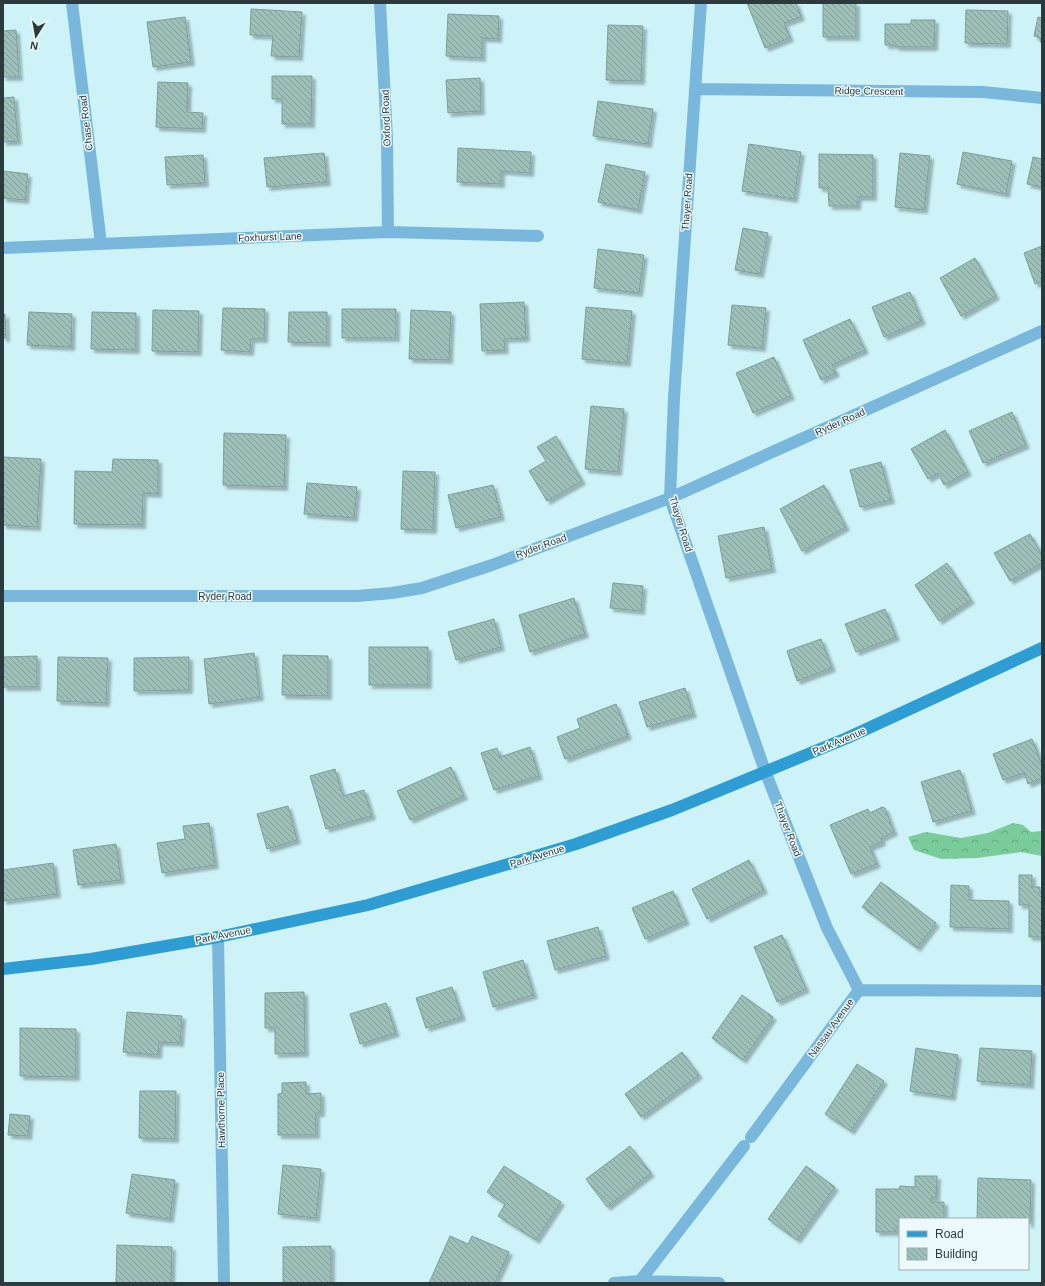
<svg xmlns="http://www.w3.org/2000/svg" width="1045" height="1286" font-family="Arial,sans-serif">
  <defs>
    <pattern id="forest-crowns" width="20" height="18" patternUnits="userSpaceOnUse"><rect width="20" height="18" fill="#7bcc9b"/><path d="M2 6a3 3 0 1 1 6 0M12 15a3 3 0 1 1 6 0" fill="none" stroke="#65a780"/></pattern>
    <pattern id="building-back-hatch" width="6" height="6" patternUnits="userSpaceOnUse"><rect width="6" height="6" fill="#9dc0b9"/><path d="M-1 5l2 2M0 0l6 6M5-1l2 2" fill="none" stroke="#809d98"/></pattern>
    <filter id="shadow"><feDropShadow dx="3.5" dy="3.5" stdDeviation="1" flood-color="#0004"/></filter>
  </defs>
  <rect width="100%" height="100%" fill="#cdf2f8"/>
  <path fill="url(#forest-crowns)" d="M1013,823L1023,825L1031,832L1042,831V856L1021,852L977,858L941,859L914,850L908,837L926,832L961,838L988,833Z"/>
  <path fill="url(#building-back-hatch)" stroke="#7d9f99" filter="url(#shadow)" d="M747,3H796L801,17L784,23L790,38L765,48Z
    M823,3H856V37H823Z
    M251,9L302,12L299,57L271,56L273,36L250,35Z
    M966,10L1008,11L1007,44L965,43Z
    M448,14L499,16L498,39L482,38V58L446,56Z
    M185,17L191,62L153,67L147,22Z
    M1038,17L1042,18V42H1040L1041,38L1034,36Z
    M911,20H935L934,47H896L895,45H885V24H911Z
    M608,25L643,26L641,81L606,80Z
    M16,30L19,77H3V31Z
    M272,76H312L311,124H282V99H272Z
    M480,78L481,111L448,113L446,80Z
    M158,82L188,83L187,112L203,113L202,129L156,127Z
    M14,97L18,141L3,142V98Z
    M598,101L653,109L648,144L593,136Z
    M749,144L801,152L794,199L742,191Z
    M458,148L531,152L530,173L501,171V184L457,182Z
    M963,152L1012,161L1006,194L957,184Z
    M324,153L327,182L267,187L264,158Z
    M900,153L930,156L924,210L895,207Z
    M819,154L873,155V197H858L857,206H829L828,188H819Z
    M203,155L205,183L167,185L165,157Z
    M1033,157L1042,159V187L1027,184Z
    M606,164L645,172L638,210L598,202Z
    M3,171L28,174L25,200L3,198Z
    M743,228L768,233L760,274L735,270Z
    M1042,246V281L1035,284L1024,253Z
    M598,249L644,255L639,293L594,288Z
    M975,258L996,296L961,316L940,278Z
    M910,292L922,321L884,337L872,307Z
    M524,302L526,338L504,339L505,350L482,351L480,304Z
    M732,305L766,308L762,348L728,345Z
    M586,307L632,311L627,363L582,359Z
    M223,308L265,309L264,339H251L250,352L221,350Z
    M342,309H396V338H342Z
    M153,310L199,311L198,352L152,351Z
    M411,310L451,312L449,360L409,359Z
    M29,312L72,314L71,347L27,345Z
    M92,312L136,313V350L91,349Z
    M289,312H327V343L288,342Z
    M5,314L6,338H3V315Z
    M850,319L865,350L832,365L836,373L821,380L803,340Z
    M774,357L791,396L753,413L736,373Z
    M591,406L624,409L618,472L585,469Z
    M1012,412L1026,445L983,463L969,431Z
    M945,430L968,472L944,485L938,473L928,479L911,449Z
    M224,433L286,435L284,487L223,485Z
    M556,436L582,481L547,501L529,471L546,461L537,447Z
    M3,457L41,459L37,527L3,525Z
    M113,459L158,460V494L143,493L142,525L74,524L75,471L112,472Z
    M881,462L891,500L860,507L850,470Z
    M403,471L435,472L433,530L401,529Z
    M307,483L357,487L354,518L304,514Z
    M493,485L501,517L456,528L448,495Z
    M824,485L846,527L802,551L780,509Z
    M764,527L772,569L726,578L718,536Z
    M1030,534L1042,555V563L1010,581L994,553Z
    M947,563L971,600L939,621L915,585Z
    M613,583L643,586L641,611L610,608Z
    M574,598L585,634L530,652L519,615Z
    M885,609L896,637L856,652L845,624Z
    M494,619L501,647L456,660L448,632Z
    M821,639L832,668L797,681L787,651Z
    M369,647H428V685H369Z
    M254,653L260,697L209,704L204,659Z
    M283,655L328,656V696L282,695Z
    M37,656V687H3V657Z
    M58,657L108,658L106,703L57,701Z
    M189,657V690L134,691V658Z
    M685,688L693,714L647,727L639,702Z
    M616,704L628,736L565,759L557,737L580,728L577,719Z
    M1032,739L1042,765V778L1028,784L1024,773L1003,780L993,754Z
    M530,747L539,776L494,790L481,753L497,748L500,757Z
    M451,767L464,796L410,820L397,791Z
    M335,769L343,796L364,790L372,816L326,829L310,776Z
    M960,770L972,811L933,822L921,782Z
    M288,806L297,840L267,849L257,814Z
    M882,807L885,808L894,832L881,838L882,842L870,847L877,864L851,874L830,825L868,809L870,813Z
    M209,823L215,865L162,873L157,843L185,839L183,826Z
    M116,844L121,880L78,885L73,850Z
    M749,860L764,890L707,919L692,889Z
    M53,863L57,894L3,901V870Z
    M1019,875H1032V887H1040V893H1042V937H1029V905H1019Z
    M881,882L936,923L917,948L862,907Z
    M951,885L969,886V900L1009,901V929L950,927Z
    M673,891L686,921L645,939L632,908Z
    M598,927L606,956L555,970L547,941Z
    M782,935L806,989L777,1002L754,947Z
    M523,960L534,995L493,1007L483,972Z
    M452,987L462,1017L426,1028L416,998Z
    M304,992L305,1053L275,1054V1028H265V993Z
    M742,995L773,1017L743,1060L712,1038Z
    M386,1003L396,1033L360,1044L350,1014Z
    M127,1012L182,1016L180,1043L159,1042L158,1055L123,1052Z
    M20,1028L76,1029V1077L20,1076Z
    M916,1048L958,1055L952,1097L910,1091Z
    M980,1048L1032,1051L1030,1085L977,1081Z
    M682,1052L699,1075L641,1117L625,1094Z
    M857,1064L884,1081L851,1131L825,1114Z
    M306,1082V1094L321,1093V1113H316V1135H278V1094L282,1093V1083Z
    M140,1091H176L175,1139L139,1138Z
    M10,1114L30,1116L28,1136L8,1135Z
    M630,1146L651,1173L607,1207L586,1179Z
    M283,1165L321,1169L316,1218L278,1214Z
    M504,1166L561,1202L536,1240L498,1216L505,1204L487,1192Z
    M806,1166L835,1187L797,1240L768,1219Z
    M132,1174L175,1180L170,1219L126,1213Z
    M915,1176H937L936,1198H931V1202H944V1219H900V1227H896V1232H876V1189H899L900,1186L915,1187Z
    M978,1178L1031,1180L1030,1224H1028V1219H977Z
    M450,1236L468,1244L472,1236L509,1252L495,1283H429Z
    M117,1245L172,1247L171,1283H116Z
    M331,1246V1283H283V1247Z"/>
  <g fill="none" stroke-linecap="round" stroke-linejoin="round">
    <path stroke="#79b8dc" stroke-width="12" d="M72,3L101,244
      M380,3L387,138L388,232
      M701,3L674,398L670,498L765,771L827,928L859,990
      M695,89L983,92L1042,98
      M3,248L388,232L538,236
      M3,596H357L392,593L422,588L492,565L670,498L1042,331
      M218,937L224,1283
      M751,1137L859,990L1042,991
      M640,1281L719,1283
      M614,1283L640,1281L744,1146"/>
    <path stroke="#2e9dd3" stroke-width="12" d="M3,969L91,959L218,937L368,905L512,863L576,844L672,810L847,738L1042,648"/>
  </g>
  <g text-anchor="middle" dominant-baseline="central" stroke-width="3" stroke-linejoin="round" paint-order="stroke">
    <g font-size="10" fill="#2c3a3d" stroke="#ecfafd">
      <text transform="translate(869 91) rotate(1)">Ridge Crescent</text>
      <text transform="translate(386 118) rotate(-92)">Oxford Road</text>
      <text transform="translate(86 123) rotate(-97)">Chase Road</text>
      <text transform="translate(687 202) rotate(-86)">Thayer Road</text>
      <text transform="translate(270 237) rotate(-2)">Foxhurst Lane</text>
      <text transform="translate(840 422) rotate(-24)">Ryder Road</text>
      <text transform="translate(681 524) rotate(73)">Thayer Road</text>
      <text transform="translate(541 546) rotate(-20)">Ryder Road</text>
      <text x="225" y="596">Ryder Road</text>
      <text transform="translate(839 741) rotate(-23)">Park Avenue</text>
      <text transform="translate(788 829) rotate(69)">Thayer Road</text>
      <text transform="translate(537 856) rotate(-17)">Park Avenue</text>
      <text transform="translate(223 935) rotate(-11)">Park Avenue</text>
      <text transform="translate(831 1028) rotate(-54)">Nassau Avenue</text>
      <text transform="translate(221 1110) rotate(-91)">Hawthorne Place</text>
    </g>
  </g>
  <rect width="1045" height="1286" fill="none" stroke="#2c3a3d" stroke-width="8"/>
  <rect x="899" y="1218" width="130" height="52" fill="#ecfafd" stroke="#9fadb0"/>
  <rect x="907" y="1231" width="20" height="6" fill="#2e9dd3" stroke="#9fadb0"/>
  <text x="935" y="1238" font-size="12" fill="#2c3a3d">Road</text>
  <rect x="907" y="1248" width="20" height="12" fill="url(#building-back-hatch)" stroke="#9fadb0"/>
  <text x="935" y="1258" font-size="12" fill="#2c3a3d">Building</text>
  <g transform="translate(36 36) rotate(191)" stroke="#ecfafd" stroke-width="3" paint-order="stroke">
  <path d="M0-3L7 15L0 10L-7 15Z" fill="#2c3a3d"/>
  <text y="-6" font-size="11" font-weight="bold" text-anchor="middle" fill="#2c3a3d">N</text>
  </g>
</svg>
